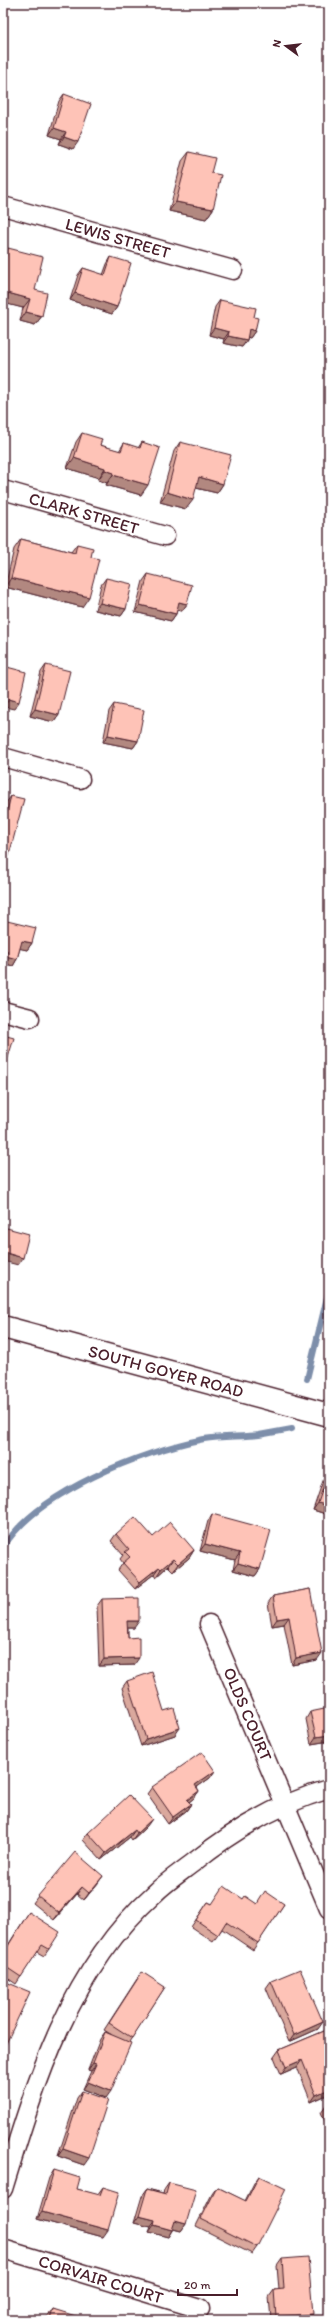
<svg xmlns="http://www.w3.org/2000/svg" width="332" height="2323" font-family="Itim,sans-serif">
  <rect width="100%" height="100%" fill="#fff"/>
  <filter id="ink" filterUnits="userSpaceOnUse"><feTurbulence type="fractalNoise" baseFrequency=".025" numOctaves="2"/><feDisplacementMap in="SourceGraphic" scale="8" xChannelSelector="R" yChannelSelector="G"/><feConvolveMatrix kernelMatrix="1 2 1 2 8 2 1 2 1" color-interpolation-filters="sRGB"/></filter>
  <g filter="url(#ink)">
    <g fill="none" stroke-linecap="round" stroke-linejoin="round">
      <path stroke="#7d8eaa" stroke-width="6" d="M307,1379L329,1289
        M3,1548C36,1492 143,1451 204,1439C222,1436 241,1437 259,1435C270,1433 281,1431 292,1429"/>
      <g stroke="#4a1f2b" stroke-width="21">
        <path id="minor" d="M3,206L233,270
          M3,490L165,536
          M3,757L80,779
          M3,1011L30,1018
          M209,1624L329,1909
          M3,2189C35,2084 69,1970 154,1894C166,1882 181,1872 194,1862C234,1830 280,1803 329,1789
          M3,2249L200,2309"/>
      </g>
      <g stroke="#4a1f2b" stroke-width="25">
        <path id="tertiary" d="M3,1327L329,1415"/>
      </g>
      <use href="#minor" stroke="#fff" stroke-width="18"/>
      <use href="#tertiary" stroke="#fff" stroke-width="22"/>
    </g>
    <path fill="#daa89d" stroke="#4a1f2b" d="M64,94L73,149L59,144L61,139L49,135L59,101Z
      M189,152L211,173L213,209L206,219L169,211L182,161Z
      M8,248L35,290L42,316L35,325L20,321L23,308L5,303L3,312V255Z
      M111,257L117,307L112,314L70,300L78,275L83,268L103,275L107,264Z
      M220,300L254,317L255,331L250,338L248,337L247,340L242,347L223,343L224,339L209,335L215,307Z
      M82,433L100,445L119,451L124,443L138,448L142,442L141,495L106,485L107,483L98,480L99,478L67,468L76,442Z
      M180,442L223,484L217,493L196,488L186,509L160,502L174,451Z
      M21,539L71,552L77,544L91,557L82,607L5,587L14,549Z
      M148,574L187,604L182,611L177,610L176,614L171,621L135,612L143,581Z
      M106,578L126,609L121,616L95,610L101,585Z
      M46,665L59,715L54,722L30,716L41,672Z
      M114,704L138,741L133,748L103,742L109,711Z
      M11,796L3,865V815L6,803Z
      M3,920L32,943L27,950L20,948L17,959L13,966L3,963Z
      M329,1466V1515L313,1510L327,1469Z
      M212,1514L260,1569L255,1576L233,1570L235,1560L200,1551L208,1521Z
      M116,1534L153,1537L194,1550L189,1558L173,1571L168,1566L156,1577L154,1574L135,1589L118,1570L123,1563L120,1559L123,1555L111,1541Z
      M310,1589L317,1660L292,1665L284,1624L272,1626L268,1603L273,1596Z
      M102,1599L134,1628H128V1638L134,1665L99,1666L97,1606Z
      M127,1681L175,1735L141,1746L122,1688Z
      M310,1712L329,1741L311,1744L306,1719Z
      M210,1778L197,1787L199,1791L194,1798L189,1802L191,1804L186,1811L168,1824L147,1794L152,1787Z
      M147,1826L132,1840L130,1837L101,1860L83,1840L88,1833Z
      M98,1883L84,1900L77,1894L54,1920L33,1903L38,1896Z
      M243,1899L257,1904H284L253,1950L222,1929L213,1942L191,1927L208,1902L212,1904Z
      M29,1912L49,1949L44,1956L37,1952L16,1984L3,1975V1953Z
      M137,1979L165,1987L129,2042L106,2098L83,2089L91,2071L88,2070L100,2039L105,2032L112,2035L104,2030Z
      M271,1981L318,2029L289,2042L266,1988Z
      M329,2029V2094L311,2102L297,2067L281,2074L274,2057L279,2050Z
      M82,2091L84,2165L58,2156L77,2098Z
      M329,2104V2131L321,2112L326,2105Z
      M54,2170L77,2189L97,2195L103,2187V2237L37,2219L49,2178Z
      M259,2176L257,2247L252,2254L196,2226L212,2194L217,2187L245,2201L254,2183Z
      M169,2183L186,2224L181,2231L173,2229L168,2237L149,2232L151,2227L134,2223L142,2196L147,2189L163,2193L164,2190Z
      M282,2259L309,2320H271L269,2297L274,2290H279L277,2266Z
      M53,2309L78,2320H47L48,2316Z"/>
    <path fill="#b28880" stroke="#4a1f2b" d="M54,128L66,132L61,139L49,135Z
      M64,137L78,142L73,149L59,144Z
      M176,202L213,209L206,219L169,211Z
      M8,293L30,299L23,308L3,303Z
      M75,293L117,307L112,314L70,300Z
      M26,312L42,316L35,325L20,321Z
      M214,328L229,332L224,339L209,335Z
      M249,329L255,331L250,338L244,336Z
      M228,336L247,340L242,347L223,343Z
      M74,458L105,468L99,478L67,468Z
      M105,470L114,473L107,483L98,480Z
      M113,475L148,485L141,495L106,485Z
      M199,477L223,484L217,493L192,487Z
      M167,492L193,500L186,509L160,502Z
      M11,578L89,597L82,607L5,587Z
      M179,602L187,604L182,611L174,609Z
      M100,603L126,609L121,616L95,610Z
      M140,605L176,614L171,621L135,612Z
      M8,699L19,702L14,709L5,707L3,709V701Z
      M35,709L59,715L54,722L30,716Z
      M108,735L138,741L133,748L103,742Z
      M3,857L8,859L3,865Z
      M22,941L32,943L27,950L17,948Z
      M3,949L8,951L3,957Z
      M6,956L17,959L13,966L3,963V960Z
      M3,1064H6L3,1069Z
      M3,1252L23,1258L18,1265L3,1261Z
      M318,1503L329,1506V1515L313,1510Z
      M205,1544L240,1553L235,1560L200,1551Z
      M194,1550L189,1558L173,1571L178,1564Z
      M173,1559L168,1566L156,1577L161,1569Z
      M238,1563L260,1569L255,1576L233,1570Z
      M159,1567L154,1574L135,1589L140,1582Z
      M289,1617L284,1624L272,1626L277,1619Z
      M127,1621H139L134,1628H122Z
      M322,1653L317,1660L292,1665L296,1658Z
      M139,1658L134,1665L99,1666L104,1659Z
      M180,1728L175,1735L141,1746L146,1739Z
      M329,1735V1741L311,1744L316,1737Z
      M215,1771L210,1778L190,1792L195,1785Z
      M199,1791L194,1798L183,1807L187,1800Z
      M191,1804L186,1811L168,1824L173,1817Z
      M152,1819L147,1826L132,1840L137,1833Z
      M135,1830L130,1837L101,1860L106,1853Z
      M103,1876L98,1883L84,1900L89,1893Z
      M82,1887L77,1894L54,1920L59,1913Z
      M323,2022L318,2029L289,2042L294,2035Z
      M302,2060L297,2067L281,2074L286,2067Z
      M93,2063L96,2064L91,2071L88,2070Z
      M88,2082L111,2091L106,2098L83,2089Z
      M329,2089V2094L311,2102L316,2095Z
      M63,2149L89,2158L84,2165L58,2156Z
      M42,2212L108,2230L103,2237L37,2219Z
      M139,2216L155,2220L151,2227L134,2223Z
      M175,2221L186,2224L181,2231L170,2228Z
      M154,2225L172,2230L168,2237L149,2232Z
      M313,2314L309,2320H274L276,2317Z"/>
    <path fill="#fec3b7" stroke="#4a1f2b" d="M64,94L91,104L78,142L64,137L66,132L54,128Z
      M189,152L215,158L211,173L221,175L213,209L176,202Z
      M8,248L43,257L35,290L47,293L42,316L26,312L30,299L8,293L3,312V267Z
      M111,257L131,263L117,307L75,293L83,268L105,275Z
      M220,300L256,308L254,317L258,318L255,331L249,329L247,340L228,336L229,332L214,328Z
      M82,433L102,439L100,445L121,451L124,443L140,448L142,442L160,448L148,485L113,475L114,473L105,470V468L74,458Z
      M180,442L231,455L223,484L199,477L193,500L167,492Z
      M21,539L75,553L77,544L93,548L91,557L99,559L89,597L11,578Z
      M148,574L192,585L187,604L179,602L176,614L140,605Z
      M106,578L132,584L126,609L100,603Z
      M46,665L70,671L59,715L35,709Z
      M3,666L26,672L19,702L8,699V702L3,701Z
      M114,704L144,710L138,741L108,735Z
      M11,796L24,799L8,859L3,857V826Z
      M3,920L36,928L32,943L22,941L17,959L6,956L8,951L3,949Z
      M3,1035L14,1038L6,1064H4L3,1065Z
      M3,1227L29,1234L23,1258L3,1252Z
      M329,1470V1506L318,1503Z
      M212,1514L271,1530L260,1569L238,1563L240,1553L205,1544Z
      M135,1517L153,1537L170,1522L194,1550L178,1564L173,1559L161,1569L159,1567L140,1582L123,1563L130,1557L125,1552L129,1549L116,1534Z
      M310,1589L322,1653L296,1658L289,1617L277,1619L273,1596Z
      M139,1598V1621H127L128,1638L139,1637V1658L104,1659L102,1599Z
      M152,1672L164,1711L174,1708L180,1728L146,1739L127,1681Z
      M329,1708V1735L316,1737L310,1712Z
      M202,1752L215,1771L195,1785L199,1791L187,1800L191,1804L173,1817L152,1787Z
      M129,1795L152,1819L137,1833L135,1830L106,1853L88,1833Z
      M75,1852L103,1876L89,1893L82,1887L59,1913L38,1896Z
      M224,1886L243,1899L245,1896L257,1904L265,1891L284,1904L258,1943L226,1922L218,1935L196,1920L208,1902L212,1904Z
      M29,1912L60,1932L49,1949L42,1945L21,1977L3,1965V1954Z
      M300,1969L323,2022L294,2035L271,1981Z
      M142,1972L165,1987L132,2038L109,2023Z
      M6,1982L30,1992L4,2048H3V1989Z
      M329,2029V2089L316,2095L302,2060L286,2067L279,2050Z
      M105,2032L131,2043L111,2091L88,2082L96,2064L93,2063Z
      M82,2091L108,2100L89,2158L63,2149Z
      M329,2104V2112L326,2105Z
      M54,2170L80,2178L77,2189L100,2195L103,2187L119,2192L108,2230L42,2212Z
      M259,2176L286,2189L257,2247L201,2219L217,2187L246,2201Z
      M169,2183L196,2190L186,2224L175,2221L172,2230L154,2225L155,2220L139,2216L147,2189L166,2194Z
      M308,2257L313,2314L276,2317L274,2290L284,2289L282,2259Z
      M53,2309L79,2317L78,2320H50Z
      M17,2318L25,2320H17Z"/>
  </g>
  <g text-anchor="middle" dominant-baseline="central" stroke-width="4" stroke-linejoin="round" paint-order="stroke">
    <g font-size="17" fill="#4a1f2b" stroke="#fff">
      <text transform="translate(118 238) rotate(16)">LEWIS STREET</text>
      <text transform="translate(84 513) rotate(16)">CLARK STREET</text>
      <text transform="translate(166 1371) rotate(15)">SOUTH GOYER ROAD</text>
      <text transform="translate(248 1714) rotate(67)">OLDS COURT</text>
      <text transform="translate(101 2279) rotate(17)">CORVAIR COURT</text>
    </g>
  </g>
  <rect width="332" height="2323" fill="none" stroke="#fff" stroke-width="16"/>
  <rect x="8" y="8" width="316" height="2307" fill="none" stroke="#4a1f2b" stroke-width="1.5" filter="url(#ink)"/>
  <g transform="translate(286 46) rotate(285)" stroke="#ffffff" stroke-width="3" paint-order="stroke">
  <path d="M0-3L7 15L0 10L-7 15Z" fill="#4a1f2b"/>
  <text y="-6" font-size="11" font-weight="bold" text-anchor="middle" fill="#4a1f2b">N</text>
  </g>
  <path d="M178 2289v6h59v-6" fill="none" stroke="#4a1f2b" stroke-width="2"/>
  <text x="184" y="2289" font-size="12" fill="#4a1f2b" stroke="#ffffff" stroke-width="3" paint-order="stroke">20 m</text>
</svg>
